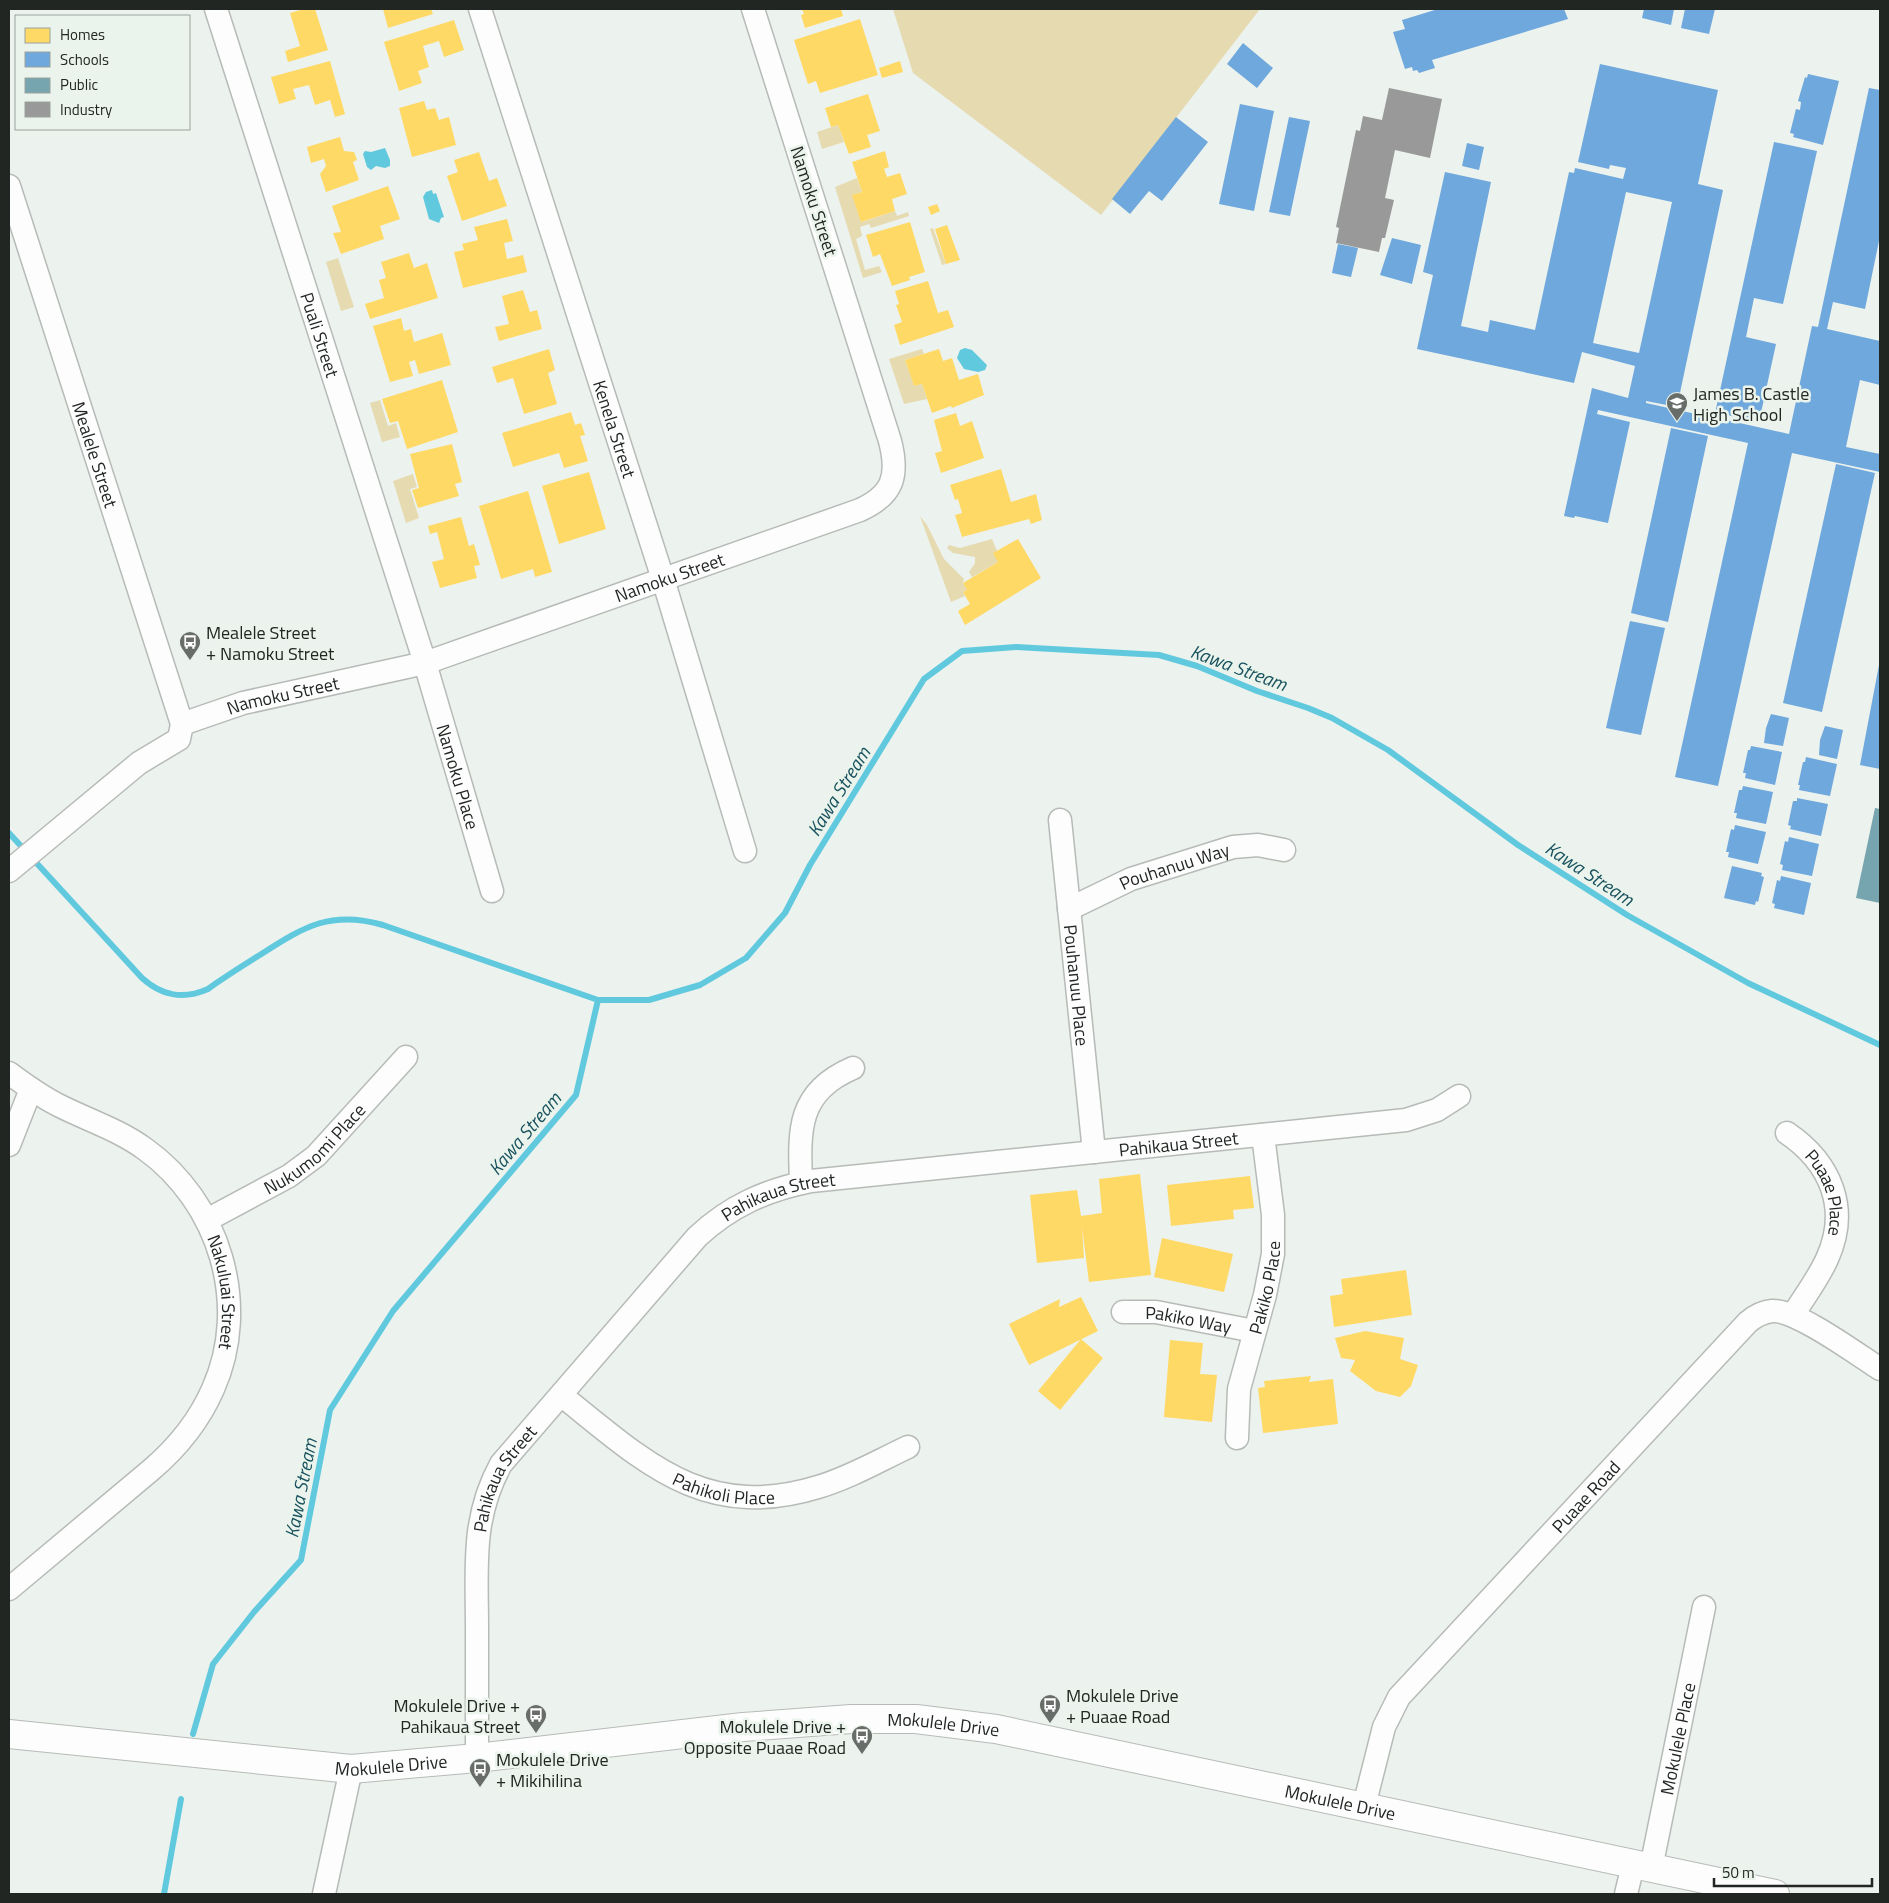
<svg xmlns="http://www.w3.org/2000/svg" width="1889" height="1903" font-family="'Titillium Web',sans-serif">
  <rect width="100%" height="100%" fill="#ecf2ed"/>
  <path fill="#e6dab1" d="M893,9H1260L1101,215L913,73Z
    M838,125L844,142L822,149L817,132Z
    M857,178L862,192L853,195L862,222L895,211L897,216L908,212L909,216L871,228L869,224L860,227L862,236L856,239L865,270L879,266L882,272L863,278L835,187Z
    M933,228L946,264L942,265L930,229Z
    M338,258L354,307L341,311L326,262Z
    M922,349L924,354L905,360L914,386L922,384L927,399L904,404L889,359Z
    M380,400L388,426L396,423L400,437L382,442L370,403Z
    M413,474L417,487L410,489L419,518L406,523L393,481Z
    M920,516L927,525L944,559L964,579L963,583L967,590L963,592L965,596L951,602Z
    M992,539L997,551L998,562L972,577L969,572L975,563V557L953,553L947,548L949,545L960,548Z"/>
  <path fill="#61c9de" d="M385,148L390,160V166L385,168L376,166L371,170L367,167L363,154L365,151L371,152Z
    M432,190L433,194L436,193L444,217L441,218L439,223L429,219L423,197L426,192Z
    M965,348L972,350L987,365L985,370L978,372L964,369L957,358L960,350Z"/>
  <path fill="#ffd966" d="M304,9H315L328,50L288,62L285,51L300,46L290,13Z
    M383,9H431L433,14L388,28Z
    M802,9H841L843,16L805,28L801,15L804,14Z
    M860,19L878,75L820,93L816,81L808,84L794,40Z
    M454,20L464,50L444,57L439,41L423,46L429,67L418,71L422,83L399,91L384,42Z
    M330,61L345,114L335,117L330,100L315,105L309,85L293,89L296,99L279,104L271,77Z
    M900,61L903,72L882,78L879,68Z
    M868,94L880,131L867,135L871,147L849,154L838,125L831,127L825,108Z
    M424,101L427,110L435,108L439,120L449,117L456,145L412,157L399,108Z
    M340,137L344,151L354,152L357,160L353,162L359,180L326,192L320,174L326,166L324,159L311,163L307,147Z
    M885,151L889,167L884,169L887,177L900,173L907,194L892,199L895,211L861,222L852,195L862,192L852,162Z
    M479,152L489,181L497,178L507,206L462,221L447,176L458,172L454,160Z
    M388,186L400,219L380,226L384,239L341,254L333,233L341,232L332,206Z
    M937,204L940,211L931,215L928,207Z
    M507,219L513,241L504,243L507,259L523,255L527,272L463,288L454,252L464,250L462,244L478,240L474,227Z
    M910,222L925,272L909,277L910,280L892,286L880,254L873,257L866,235Z
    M947,225L960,260L946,264L935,229Z
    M409,253L414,268L427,263L438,298L370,319L365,304L384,298L379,280L386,278L381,262Z
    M928,281L938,313L948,310L954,327L900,345L894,325L902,322L896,305L899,304L895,291Z
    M523,290L530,312L537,310L542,329L499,341L495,327L509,324L502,296Z
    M401,318L404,331L411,329L414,342L442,333L451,365L419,374L415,360L409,362L413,376L390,382L373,326Z
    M549,349L555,370L548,373L557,404L524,414L513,378L497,383L492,367Z
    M939,349L943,361L952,358L959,380L978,374L984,395L952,408L951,406L932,413L922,384L914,386L905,360Z
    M442,380L458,432L407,449L398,421L390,423L382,399Z
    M571,412L575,425L581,423L585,435L580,436L588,461L564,468L559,453L513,467L502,433Z
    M956,413L960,426L972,421L984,458L941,473L935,453L942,451L934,420Z
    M452,444L462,482L455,484L459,496L418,508L412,490L419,488L410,454Z
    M1001,469L1011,502L1036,494L1042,520L1031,524L1029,519L962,537L955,515L962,513L958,499L955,500L950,485Z
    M589,472L606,529L559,544L542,486Z
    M528,491L552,572L535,577L533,569L501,579L479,506Z
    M461,517L469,546L474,544L480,565L474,566L477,578L440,588L432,562L444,559L437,532L430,534L428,526Z
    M1018,539L1041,578L965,625L958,611L970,604L963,592L967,590L963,583L998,562L993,553Z
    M1140,1174L1151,1275L1089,1282L1082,1227L1084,1258L1037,1263L1030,1195L1077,1190L1081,1216L1102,1213L1099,1179Z
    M1250,1176L1254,1208L1233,1210L1234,1219L1171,1226L1167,1185Z
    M1162,1238L1233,1254L1224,1292L1154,1277Z
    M1406,1270L1412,1315L1334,1327L1330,1296L1343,1294L1341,1279Z
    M1081,1297L1098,1331L1029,1365L1009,1324L1060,1299L1059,1307Z
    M1365,1331L1404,1338L1400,1359L1418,1365L1411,1386L1400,1397L1376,1391L1350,1371L1355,1360L1341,1358L1335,1338Z
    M1081,1339L1103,1358L1060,1410L1038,1391Z
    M1170,1340L1203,1343L1200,1374L1217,1375L1212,1422L1164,1417Z
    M1311,1376L1309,1382L1333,1379L1338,1424L1263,1433L1258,1388L1265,1387L1264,1381Z"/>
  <path fill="#6fa8dc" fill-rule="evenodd" d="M1438,9H1564L1568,19L1432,60L1435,68L1419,73L1417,70L1413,71L1412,67L1405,69L1393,32L1405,29L1402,20Z
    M1644,9H1674L1671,25L1642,18Z
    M1685,9H1715L1709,34L1681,28Z
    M1243,43L1273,68L1257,88L1227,64Z
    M1600,64L1718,90L1698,184L1723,190L1677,407L1646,401V403L1714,418L1774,142L1817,151L1783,304L1754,298L1746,337L1776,344L1759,422L1727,415L1726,420L1789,434L1812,326L1818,327L1869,88L1880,90V236L1865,309L1833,302L1827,329L1880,341V385L1860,380L1846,447L1880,454V472L1792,453L1718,786L1675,777L1748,443L1598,410L1597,414L1630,422L1608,523L1575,516L1574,518L1564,516L1592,388L1628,398L1635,366L1582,352L1574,383L1417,349L1433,275L1423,272L1445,172L1491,182L1461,326L1488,332L1490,320L1535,330L1569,172L1574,173L1575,168L1623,179L1626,168L1610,165L1609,169L1578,162ZM1626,192L1672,202L1639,353L1593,343Z
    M1808,74L1839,81L1823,145L1793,137L1794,134L1790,133L1796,109L1800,110L1801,102L1798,101L1805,77L1807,78Z
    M1240,104L1274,111L1254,211L1219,204Z
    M1176,117L1208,142L1162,201L1149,191L1130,214L1112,199Z
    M1289,117L1310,121L1290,216L1269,212Z
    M1467,143L1484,147L1479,170L1462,166Z
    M1392,238L1421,245L1412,284L1380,275Z
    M1338,244L1358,248L1351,277L1332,273Z
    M1671,428L1708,436L1668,622L1631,613Z
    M1836,464L1875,473L1822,712L1783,703Z
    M1630,621L1665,628L1641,735L1606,728Z
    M1879,665H1880V769L1860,765Z
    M1771,714L1789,718L1783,746L1764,743L1766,728Z
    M1825,726L1843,730L1837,759L1819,755L1820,740Z
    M1751,746L1782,752L1775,785L1745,778L1746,773H1743L1748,750H1750Z
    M1806,757L1837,764L1830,796L1799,790L1800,785H1798L1803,762H1805Z
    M1743,786L1773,792L1766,824L1736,818L1737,813H1734L1739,790H1742Z
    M1797,798L1828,804L1821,836L1790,829L1791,826L1788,825L1793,801H1797Z
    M1735,825L1766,832L1758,864L1728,857L1729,852H1726L1731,829L1734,830Z
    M1789,837L1819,844L1812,876L1782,870L1783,865L1780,864L1785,841L1788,842Z
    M1732,866L1762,873L1761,876L1764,877L1758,902L1756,901L1755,905L1724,898Z
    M1781,876L1811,883L1804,915L1774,908L1775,904L1772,903L1777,880L1780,881Z"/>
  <path fill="#76a5af" d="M1875,808L1880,809V903L1856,898Z"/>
  <path fill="#999" d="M1389,88L1442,99L1430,158L1395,150L1385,198L1394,200L1385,238H1382L1379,252L1336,243L1339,228L1336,227L1356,130L1360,131L1363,116L1382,120Z"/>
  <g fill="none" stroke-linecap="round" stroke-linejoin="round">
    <path stroke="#61c9de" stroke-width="6" d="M9,833L142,978C162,996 183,1000 208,989C226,976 244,965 263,953C305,926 332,910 383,925L598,1000
      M193,1734L213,1664L254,1612L301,1560L330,1410L393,1311L576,1095L598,1000H649L700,985L746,958L785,913L810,865L924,679L962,651L1016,647L1159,655L1197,666L1257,691L1308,708L1332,718L1388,750L1518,845L1627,915L1748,983L1880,1045
      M164,1894L181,1799"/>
    <g stroke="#b7bbb8" stroke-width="25">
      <g id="minor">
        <path id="s1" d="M216,9L425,663L492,891"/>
        <path id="s2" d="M480,9L663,579L745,851"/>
        <path id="s3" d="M9,186L182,724L179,739L139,763L9,871"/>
        <path id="s4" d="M182,724L243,703L425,663L860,510C893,495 899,476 890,441L753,9"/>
        <path id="s5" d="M1060,820L1094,1152"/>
        <path id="s6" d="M1069,909L1131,879L1233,847L1258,845L1284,850"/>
        <path id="s7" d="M9,1073C25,1085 42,1097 60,1106C88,1120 119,1130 145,1149C219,1202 251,1304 213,1389C199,1421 178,1447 151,1470L9,1589"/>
        <path id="s8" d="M1787,1133C1831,1163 1850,1209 1827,1259C1818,1279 1804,1297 1793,1315"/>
        <path d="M9,1145L31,1089"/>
        <path d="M801,1183C799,1130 797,1092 853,1068"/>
        <path id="s9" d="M207,1220L289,1176L316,1156L406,1057"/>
        <path id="s10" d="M1123,1312H1156L1254,1331"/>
        <path id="s11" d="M561,1395C644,1461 703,1522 818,1487C849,1478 878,1461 908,1447"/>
        <path id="s12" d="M1237,1438L1239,1389L1265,1295L1273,1254V1215L1263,1135"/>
        <path id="s13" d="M477,1758C477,1715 477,1671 477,1628C477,1569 471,1518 501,1464L697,1237C730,1206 766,1190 811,1181L1406,1120L1437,1110L1459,1096"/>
        <path id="s14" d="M1364,1806L1384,1727L1399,1697L1748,1322C1755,1316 1763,1312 1772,1311C1796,1309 1858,1355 1880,1369"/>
        <path id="s15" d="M1651,1868L1704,1607"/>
        <path d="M324,1894L351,1769"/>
        <path d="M1626,1894L1633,1865"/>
      </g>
    </g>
    <g stroke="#b7bbb8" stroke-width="30">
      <g id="tertiary">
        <path id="s16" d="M9,1734L351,1769L477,1758L743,1727L851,1719H916L996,1729L1775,1894"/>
      </g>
    </g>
    <use href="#minor" stroke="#fcfdfc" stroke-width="22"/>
    <use href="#tertiary" stroke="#fcfdfc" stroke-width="28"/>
  </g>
  <defs>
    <g id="school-pin" transform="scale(1.125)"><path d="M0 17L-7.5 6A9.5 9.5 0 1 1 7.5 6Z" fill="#696d6a" stroke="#eaf4ec"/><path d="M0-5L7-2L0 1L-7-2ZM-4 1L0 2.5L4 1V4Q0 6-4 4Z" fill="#fff"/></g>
    <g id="bus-pin" transform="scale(1.125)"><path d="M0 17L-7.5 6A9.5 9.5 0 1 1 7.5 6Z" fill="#696d6a" stroke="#eaf4ec"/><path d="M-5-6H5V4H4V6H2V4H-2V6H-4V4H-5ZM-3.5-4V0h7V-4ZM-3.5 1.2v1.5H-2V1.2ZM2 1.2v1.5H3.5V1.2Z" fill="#fff"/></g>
  </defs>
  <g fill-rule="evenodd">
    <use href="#school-pin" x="1677" y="403"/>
    <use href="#bus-pin" x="190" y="642"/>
    <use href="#bus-pin" x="1050" y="1705"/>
    <use href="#bus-pin" x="536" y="1715"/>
    <use href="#bus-pin" x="862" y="1736"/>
    <use href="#bus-pin" x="480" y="1769"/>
  </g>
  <g text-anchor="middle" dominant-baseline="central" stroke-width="5" stroke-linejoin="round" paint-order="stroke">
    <g font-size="18" fill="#222623" stroke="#eaf4ec">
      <text transform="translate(814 201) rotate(72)">Namoku Street</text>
      <text stroke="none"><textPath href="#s1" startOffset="342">Puali Street</textPath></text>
      <text stroke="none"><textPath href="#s2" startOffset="441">Kenela Street</textPath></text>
      <text stroke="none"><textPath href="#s3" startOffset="282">Mealele Street</textPath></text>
      <text stroke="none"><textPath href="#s4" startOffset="510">Namoku Street</textPath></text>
      <text stroke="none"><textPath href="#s4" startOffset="105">Namoku Street</textPath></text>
      <text stroke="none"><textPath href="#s1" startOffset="805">Namoku Place</textPath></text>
      <text stroke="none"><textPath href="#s6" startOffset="114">Pouhanuu Way</textPath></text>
      <text stroke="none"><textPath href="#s5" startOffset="166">Pouhanuu Place</textPath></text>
      <text stroke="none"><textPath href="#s13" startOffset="1096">Pahikaua Street</textPath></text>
      <text stroke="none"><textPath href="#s9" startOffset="130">Nukumomi Place</textPath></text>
      <text stroke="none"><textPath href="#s8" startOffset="75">Puaae Place</textPath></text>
      <text stroke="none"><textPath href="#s13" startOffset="691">Pahikaua Street</textPath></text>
      <text stroke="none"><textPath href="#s12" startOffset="154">Pakiko Place</textPath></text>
      <text stroke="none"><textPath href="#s7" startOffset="326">Nakuluai Street</textPath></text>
      <text stroke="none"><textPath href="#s10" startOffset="66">Pakiko Way</textPath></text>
      <text stroke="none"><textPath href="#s13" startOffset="286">Pahikaua Street</textPath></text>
      <text stroke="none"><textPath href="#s11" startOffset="192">Pahikoli Place</textPath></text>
      <text stroke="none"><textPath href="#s14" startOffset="389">Puaae Road</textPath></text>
      <text stroke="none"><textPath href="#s16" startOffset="939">Mokulele Drive</textPath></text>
      <text stroke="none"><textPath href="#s15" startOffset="132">Mokulele Place</textPath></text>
      <text stroke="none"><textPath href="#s16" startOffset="384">Mokulele Drive</textPath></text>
      <text stroke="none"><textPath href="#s16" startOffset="1344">Mokulele Drive</textPath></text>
    </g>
    <g font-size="18" fill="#222623" stroke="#eaf4ec" text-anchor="start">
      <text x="1693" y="393">James B. Castle<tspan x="1693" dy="21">High School</tspan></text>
      <text x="206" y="632">Mealele Street<tspan x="206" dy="21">+ Namoku Street</tspan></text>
      <text x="1066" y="1695">Mokulele Drive<tspan x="1066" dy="21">+ Puaae Road</tspan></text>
      <text x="520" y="1705" text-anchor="end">Mokulele Drive +<tspan x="520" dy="21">Pahikaua Street</tspan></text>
      <text x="846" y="1726" text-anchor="end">Mokulele Drive +<tspan x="846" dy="21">Opposite Puaae Road</tspan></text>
      <text x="496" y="1759">Mokulele Drive<tspan x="496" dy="21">+ Mikihilina</tspan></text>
    </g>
    <g font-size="19" font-style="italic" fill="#1a525f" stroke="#eaf4ec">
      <text transform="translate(1239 667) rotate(20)">Kawa Stream</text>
      <text transform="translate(838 791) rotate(-58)">Kawa Stream</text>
      <text transform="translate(1590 873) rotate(33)">Kawa Stream</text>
      <text transform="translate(524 1133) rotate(-50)">Kawa Stream</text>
      <text transform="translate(300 1488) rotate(-79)">Kawa Stream</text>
    </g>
  </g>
  <rect width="1889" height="1903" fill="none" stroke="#222623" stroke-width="20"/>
  <rect x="15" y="15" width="175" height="115" fill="#eaf4ec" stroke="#9aa29c"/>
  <rect x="25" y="28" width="25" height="15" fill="#ffd966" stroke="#9aa29c"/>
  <text x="60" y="40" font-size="15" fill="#222623">Homes</text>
  <rect x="25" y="52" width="25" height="15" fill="#6fa8dc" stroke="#9aa29c"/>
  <text x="60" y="65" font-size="15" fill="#222623">Schools</text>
  <rect x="25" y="78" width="25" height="15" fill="#76a5af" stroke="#9aa29c"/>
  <text x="60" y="90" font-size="15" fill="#222623">Public</text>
  <rect x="25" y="102" width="25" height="15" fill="#999999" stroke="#9aa29c"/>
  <text x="60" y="115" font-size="15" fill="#222623">Industry</text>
  <path d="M1714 1878v8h158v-8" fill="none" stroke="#222623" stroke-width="2.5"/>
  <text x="1722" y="1878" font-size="15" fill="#222623" stroke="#eaf4ec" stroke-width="4" paint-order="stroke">50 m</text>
</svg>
